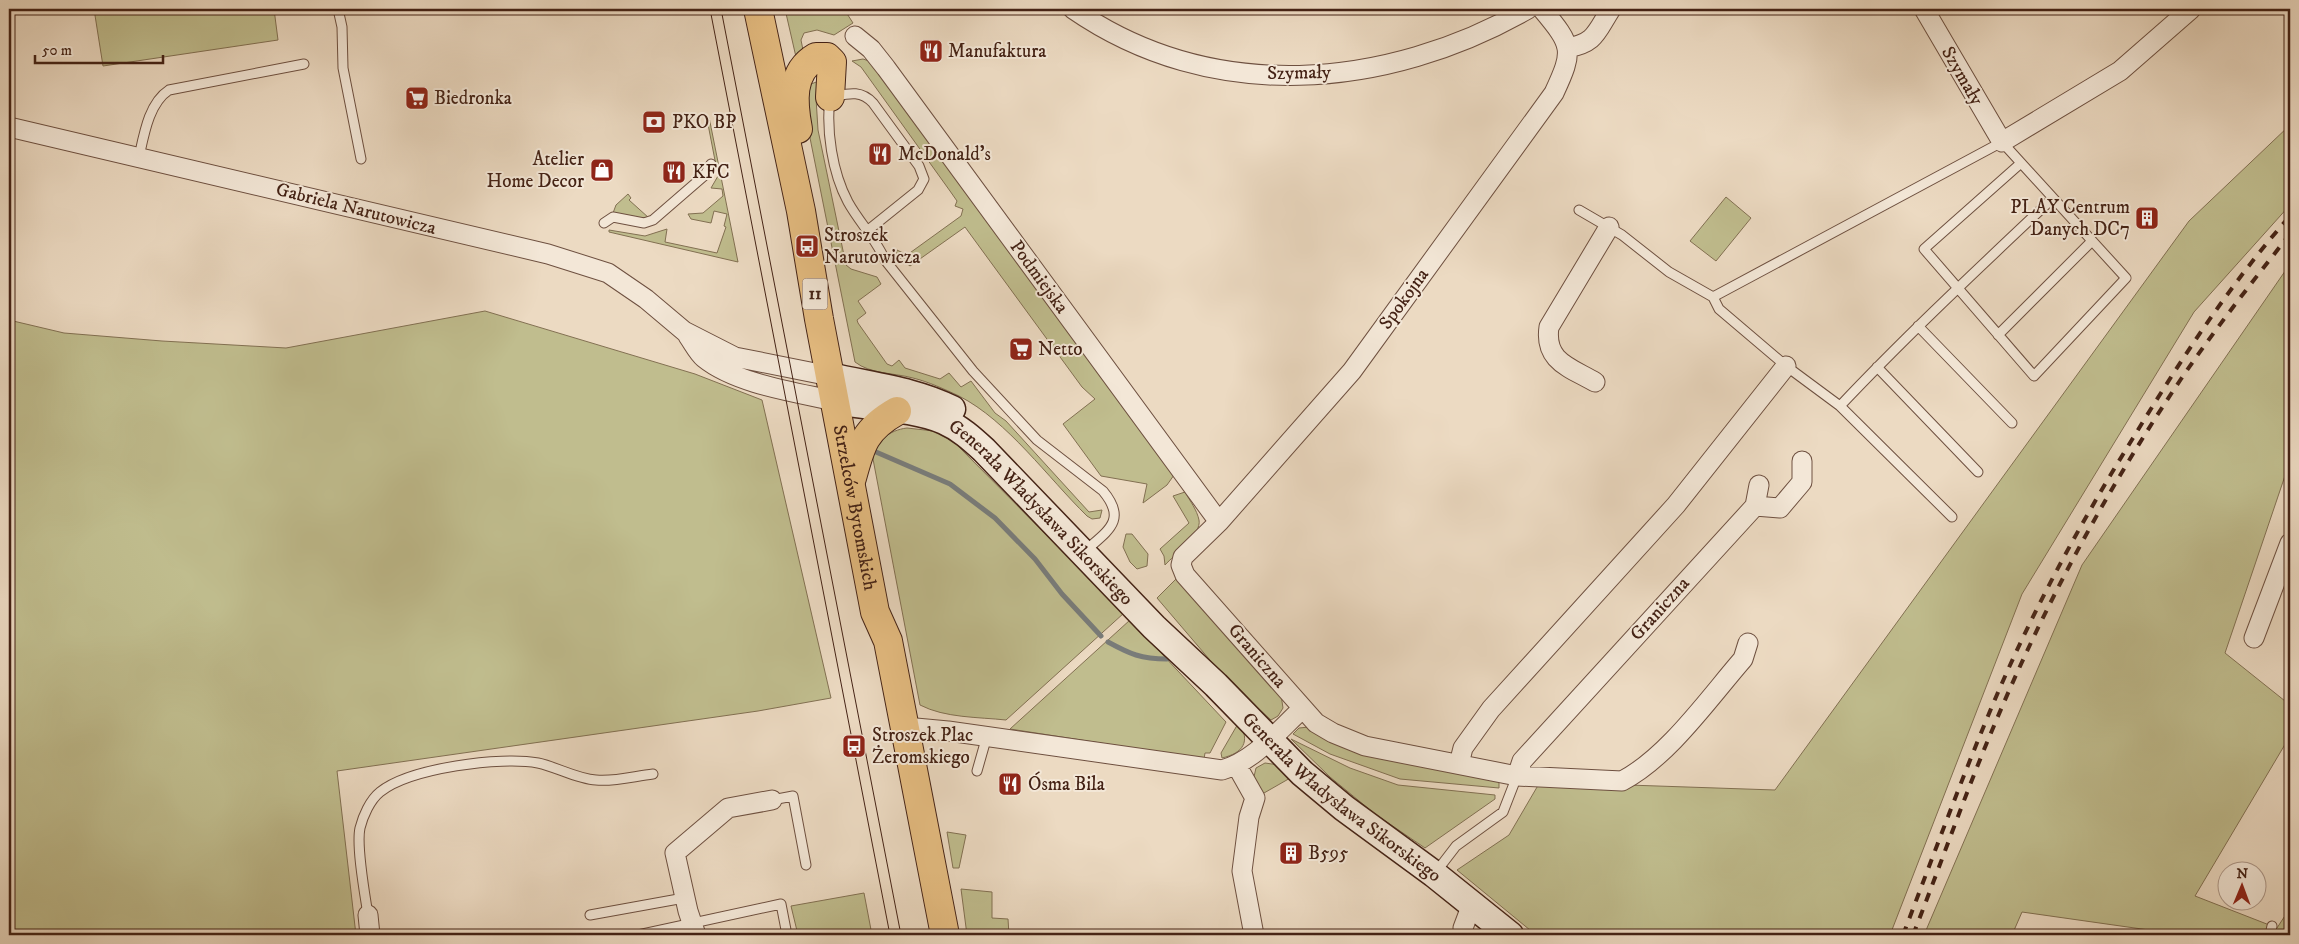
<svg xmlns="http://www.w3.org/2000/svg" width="2299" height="944" font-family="'IM FELL DW Pica',serif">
  <rect width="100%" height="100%" fill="#ecdac2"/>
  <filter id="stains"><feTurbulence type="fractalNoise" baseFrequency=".004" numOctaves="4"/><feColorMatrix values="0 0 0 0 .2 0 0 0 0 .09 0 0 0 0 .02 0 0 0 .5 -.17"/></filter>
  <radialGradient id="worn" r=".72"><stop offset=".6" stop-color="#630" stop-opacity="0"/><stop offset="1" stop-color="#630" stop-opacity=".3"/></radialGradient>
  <path fill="#c0bd8e" stroke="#827052" d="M94,9H274L278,40L103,66Z
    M785,9H844L853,23L834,35L817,30L804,33L801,40L803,50L796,57Z
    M863,59L872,62L1174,475L1167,485L1143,503L1147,484L1101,476L1063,424L1095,399L1082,387L965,227L910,266L896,255L897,250L907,255L961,216L963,209L955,206L957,201L950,191L861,67L852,61Z
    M819,81L816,98L818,130L846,265L851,269L877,277L881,284L858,301L866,313L857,320L858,323L887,364L892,366L899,360L905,368L940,379L949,373L961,387L971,381L995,413L1006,421L1089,512L1102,510L1100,518L1092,519L1087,516C1048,478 1008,421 959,396C944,389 929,382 913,378C895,373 870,374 855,362L805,113L806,95L811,84Z
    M709,117L738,262L609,232V230L645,236L667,229L665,242L717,253L726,227L724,226L727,214L714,211L711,223L691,219L688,214L703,213L723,196L722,189L711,188L718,176L707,119Z
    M2290,125V205L2194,312L2022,594L1890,935H1536L1457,870L1509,835L1540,782L1775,790L2189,221Z
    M628,194L631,198L629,200L649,218L643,219L613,213L616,205Z
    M1726,197L1751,218L1716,261L1690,241Z
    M2290,264V461L2225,653L2290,705V736L2195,896L2277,928L2290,908V935H2184L2022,912L2012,935H1924L2082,565Z
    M485,311L695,374L762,400L831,698L758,711L337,771L356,935H9V320L64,333L162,341L286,348Z
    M907,428L934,431L954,442L1124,613L1006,720C978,717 945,718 920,705L873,459C875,442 889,430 907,428Z
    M1185,492C1190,501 1197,510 1199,520C1202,534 1174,555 1165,565L1164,556L1160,549L1189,523L1173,496Z
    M1126,534H1132L1148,554L1147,566L1137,569L1130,562L1123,547Z
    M1176,579L1281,695L1283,708L1278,716L1271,720L1227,680L1157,598Z
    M1130,620L1226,722L1210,753H1205L1204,759L1010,729Z
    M1239,722C1251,742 1243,753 1222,758L1221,753Z
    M1309,727L1448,771L1499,781V788L1400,779L1330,754L1293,734L1299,728Z
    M1291,739L1350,768L1398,785L1495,795V799L1425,848L1375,814L1330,777Z
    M1265,763L1279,765L1292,777L1264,793H1259L1253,781L1256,768Z
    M947,832L966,835L959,868H953Z
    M961,889L992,892V918L1008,919L1009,935H967Z
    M864,893L872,935H798L791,906Z"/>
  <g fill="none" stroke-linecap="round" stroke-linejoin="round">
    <path stroke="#797c7a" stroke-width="5" d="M876,452L950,484L995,518L1035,559L1062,594L1101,636
      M1108,642C1130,654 1141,659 1167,659"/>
    <g stroke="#6e5040" stroke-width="11">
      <path id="lane" d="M338,9L342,27L343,68L361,159
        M139,157C144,134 149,103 169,90L304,64
        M2021,163L1924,249L2034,376L2126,278L2002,142L1713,297L1719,309L1786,366L1840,406C1908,334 1980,267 2052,199
        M1579,210L1622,235L1669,272L1713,297
        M604,223L613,217L644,223L653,220L705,175L711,164
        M867,231L918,190L924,179L919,166L873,103C860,89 847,94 830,97C826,130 832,172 848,202C859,222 876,239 885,260L973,371L1037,440L1103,491C1128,521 1107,531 1084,552
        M1918,326L2012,423
        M1998,335L2091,242
        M1877,367L1978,472
        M1840,406L1952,517
        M977,771L987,736
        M772,800L793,796L806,865
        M1436,872L1456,846L1503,812L1517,776
        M368,915C365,895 356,846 360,828C363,816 370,800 380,792C410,768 501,756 538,763C557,767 577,779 596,780C614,782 635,776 653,774
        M590,915L684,898
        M638,935L781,904L787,935
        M2270,935L2272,926"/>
    </g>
    <g stroke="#6e5040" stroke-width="21">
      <path id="street" d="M1073,9C1212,105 1386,90 1528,9
        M1542,9C1573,46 1574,50 1554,93L1352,371L1219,522L1183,557L1181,565L1185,575L1316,723L1333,733L1365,746L1517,776L1622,781C1668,757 1709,698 1743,659L1748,643
        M1924,9L2002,142L2120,71L2191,9
        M855,36L871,49L886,68L1219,522
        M1567,48C1596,43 1596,32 1611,9
        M9,127L548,254L608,273L646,299L684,331L735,357L830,376
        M688,336C693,343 698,353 704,358C736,384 795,392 835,401
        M1595,382C1569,367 1544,361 1549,327L1609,227
        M1755,506L1759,485
        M2254,638L2290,543
        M905,727L948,731L1222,770C1254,761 1278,731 1302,709
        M1459,764L1463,748L1491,709L1676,505L1786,366
        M1237,766L1255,798L1249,817L1242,871L1254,935
        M1517,776L1522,761L1755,506L1780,508L1802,482V461
        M368,915L370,935
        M696,935L688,911L675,853L728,808L772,800
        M1465,935L1463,928L1472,904"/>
    </g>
    <g stroke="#442215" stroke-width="29">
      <g id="secondary">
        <path d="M830,376C872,386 914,390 952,409"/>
        <path id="s1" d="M835,401C867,407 915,408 944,421C960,428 972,439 984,450L1154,627L1216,685L1302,773L1344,808L1434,874L1510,935"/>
      </g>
    </g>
    <g stroke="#442215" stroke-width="30">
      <g id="highway">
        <path id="s2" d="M758,9L801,211L819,319L875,612L888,641L945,935"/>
        <path d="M798,129C793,103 790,72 816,57H827L832,62L830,97"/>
        <path d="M852,478C861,444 865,429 897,411"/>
      </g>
    </g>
    <use href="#lane" stroke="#f3e7d7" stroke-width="9"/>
    <use href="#street" stroke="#f3e7d7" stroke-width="19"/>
    <use href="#secondary" stroke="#f3e7d7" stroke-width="26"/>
    <use href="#highway" stroke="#e6bd81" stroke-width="28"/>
    <path stroke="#442215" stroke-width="1" d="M710,9L890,935
      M721,9L901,935"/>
    <path stroke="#442215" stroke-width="4" stroke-dasharray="9 9" stroke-linecap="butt" d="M1903,935C1931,862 1958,788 1988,716C2028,619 2078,527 2133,438C2180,361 2230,284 2290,216
      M1913,935C1941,864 1966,791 1996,721C2046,602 2109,486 2181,379C2215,329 2253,281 2290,234"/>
  </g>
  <defs>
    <g id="restaurant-square" transform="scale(1.25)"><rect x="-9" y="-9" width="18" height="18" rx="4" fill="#8f2418" stroke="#f3e7d7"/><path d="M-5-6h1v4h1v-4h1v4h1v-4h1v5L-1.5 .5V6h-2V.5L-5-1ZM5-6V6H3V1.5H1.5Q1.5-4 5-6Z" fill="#fff"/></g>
    <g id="supermarket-square" transform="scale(1.25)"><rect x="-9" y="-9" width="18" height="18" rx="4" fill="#8f2418" stroke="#f3e7d7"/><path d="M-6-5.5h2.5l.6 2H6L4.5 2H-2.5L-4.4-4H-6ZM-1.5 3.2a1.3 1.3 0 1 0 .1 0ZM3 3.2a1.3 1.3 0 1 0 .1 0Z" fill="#fff"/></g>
    <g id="bank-square" transform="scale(1.25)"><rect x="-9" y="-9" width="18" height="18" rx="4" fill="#8f2418" stroke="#f3e7d7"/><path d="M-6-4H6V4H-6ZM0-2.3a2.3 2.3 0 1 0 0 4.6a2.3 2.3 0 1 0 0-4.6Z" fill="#fff"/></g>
    <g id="shop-square" transform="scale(1.25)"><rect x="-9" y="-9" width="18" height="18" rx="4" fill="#8f2418" stroke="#f3e7d7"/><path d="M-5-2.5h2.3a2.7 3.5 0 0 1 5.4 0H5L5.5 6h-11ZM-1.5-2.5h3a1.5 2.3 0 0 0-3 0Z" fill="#fff"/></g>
    <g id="building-square" transform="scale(1.25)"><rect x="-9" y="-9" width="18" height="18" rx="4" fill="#8f2418" stroke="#f3e7d7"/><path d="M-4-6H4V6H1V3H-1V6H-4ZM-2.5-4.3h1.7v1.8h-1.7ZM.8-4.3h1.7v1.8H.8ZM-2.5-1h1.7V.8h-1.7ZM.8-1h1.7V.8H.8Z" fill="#fff"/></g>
    <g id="bus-square" transform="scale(1.25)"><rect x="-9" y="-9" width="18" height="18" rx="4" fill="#8f2418" stroke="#f3e7d7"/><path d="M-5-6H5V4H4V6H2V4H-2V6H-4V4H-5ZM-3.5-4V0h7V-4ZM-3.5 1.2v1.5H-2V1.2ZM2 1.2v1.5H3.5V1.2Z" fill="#fff"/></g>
  </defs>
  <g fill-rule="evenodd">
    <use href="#restaurant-square" x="931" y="51"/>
    <use href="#supermarket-square" x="417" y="98"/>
    <use href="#bank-square" x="654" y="122"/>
    <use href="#restaurant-square" x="880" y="154"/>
    <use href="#shop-square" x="602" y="170"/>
    <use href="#restaurant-square" x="674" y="172"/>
    <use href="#building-square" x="2147" y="218"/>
    <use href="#bus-square" x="807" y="246"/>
    <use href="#supermarket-square" x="1021" y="349"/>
    <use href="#bus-square" x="854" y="746"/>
    <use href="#restaurant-square" x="1010" y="784"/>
    <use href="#building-square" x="1291" y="853"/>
  </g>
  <g text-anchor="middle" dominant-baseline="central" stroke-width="4" stroke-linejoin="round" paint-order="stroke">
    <rect fill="#f3e7d7" stroke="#785d4f" stroke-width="1" x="802.5" y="278.5" width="25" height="31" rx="4"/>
    <g font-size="18" font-weight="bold" fill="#442215">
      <text x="815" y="294">11</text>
    </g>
    <g font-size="19" fill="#442215" stroke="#f3e7d7" text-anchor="start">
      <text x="948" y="51">Manufaktura</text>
      <text x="434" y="98">Biedronka</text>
      <text x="672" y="122">PKO BP</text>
      <text x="898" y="154">McDonald's</text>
      <text x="584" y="159" text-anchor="end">Atelier<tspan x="584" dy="22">Home Decor</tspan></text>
      <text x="692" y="172">KFC</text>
      <text x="2130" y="207" text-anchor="end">PLAY Centrum<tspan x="2130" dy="22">Danych DC7</tspan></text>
      <text x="824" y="235">Stroszek<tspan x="824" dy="22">Narutowicza</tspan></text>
      <text x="1038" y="349">Netto</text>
      <text x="872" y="735">Stroszek Plac<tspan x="872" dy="22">Żeromskiego</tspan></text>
      <text x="1028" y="784">Ósma Bila</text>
      <text x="1308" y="853">B595</text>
    </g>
    <g font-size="19" fill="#442215" stroke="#f3e7d7">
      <text transform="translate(1299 73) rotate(-1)">Szymały</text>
      <text transform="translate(1962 76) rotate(60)">Szymały</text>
      <text transform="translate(356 209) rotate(14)">Gabriela Narutowicza</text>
      <text transform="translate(1039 277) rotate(54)">Podmiejska</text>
      <text transform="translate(1404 299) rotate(-54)">Spokojna</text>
      <text stroke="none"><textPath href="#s2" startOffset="508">Strzelców Bytomskich</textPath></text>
      <text stroke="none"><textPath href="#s1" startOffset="245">Generała Władysława Sikorskiego</textPath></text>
      <text transform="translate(1660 609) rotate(-48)">Graniczna</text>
      <text transform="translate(1257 656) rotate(49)">Graniczna</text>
      <text stroke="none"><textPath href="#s1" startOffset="660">Generała Władysława Sikorskiego</textPath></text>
    </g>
  </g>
  <rect width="2299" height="944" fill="none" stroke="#ecdac2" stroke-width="30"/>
  <rect x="10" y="10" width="2279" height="924" fill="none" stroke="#442215" stroke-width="2.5"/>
  <rect x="15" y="15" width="2269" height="914" fill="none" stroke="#442215"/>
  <g transform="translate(2242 886) rotate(1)"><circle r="24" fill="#f3e7d7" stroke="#ad9889"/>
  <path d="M0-4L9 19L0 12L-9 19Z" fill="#8f2418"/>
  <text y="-8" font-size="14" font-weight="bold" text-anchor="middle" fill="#442215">N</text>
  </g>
  <path d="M35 55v8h128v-8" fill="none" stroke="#442215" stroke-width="2.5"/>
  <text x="42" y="55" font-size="15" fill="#442215" stroke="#f3e7d7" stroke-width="4" paint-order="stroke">50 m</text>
  <rect width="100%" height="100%" filter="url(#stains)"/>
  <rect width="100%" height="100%" fill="url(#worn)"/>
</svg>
